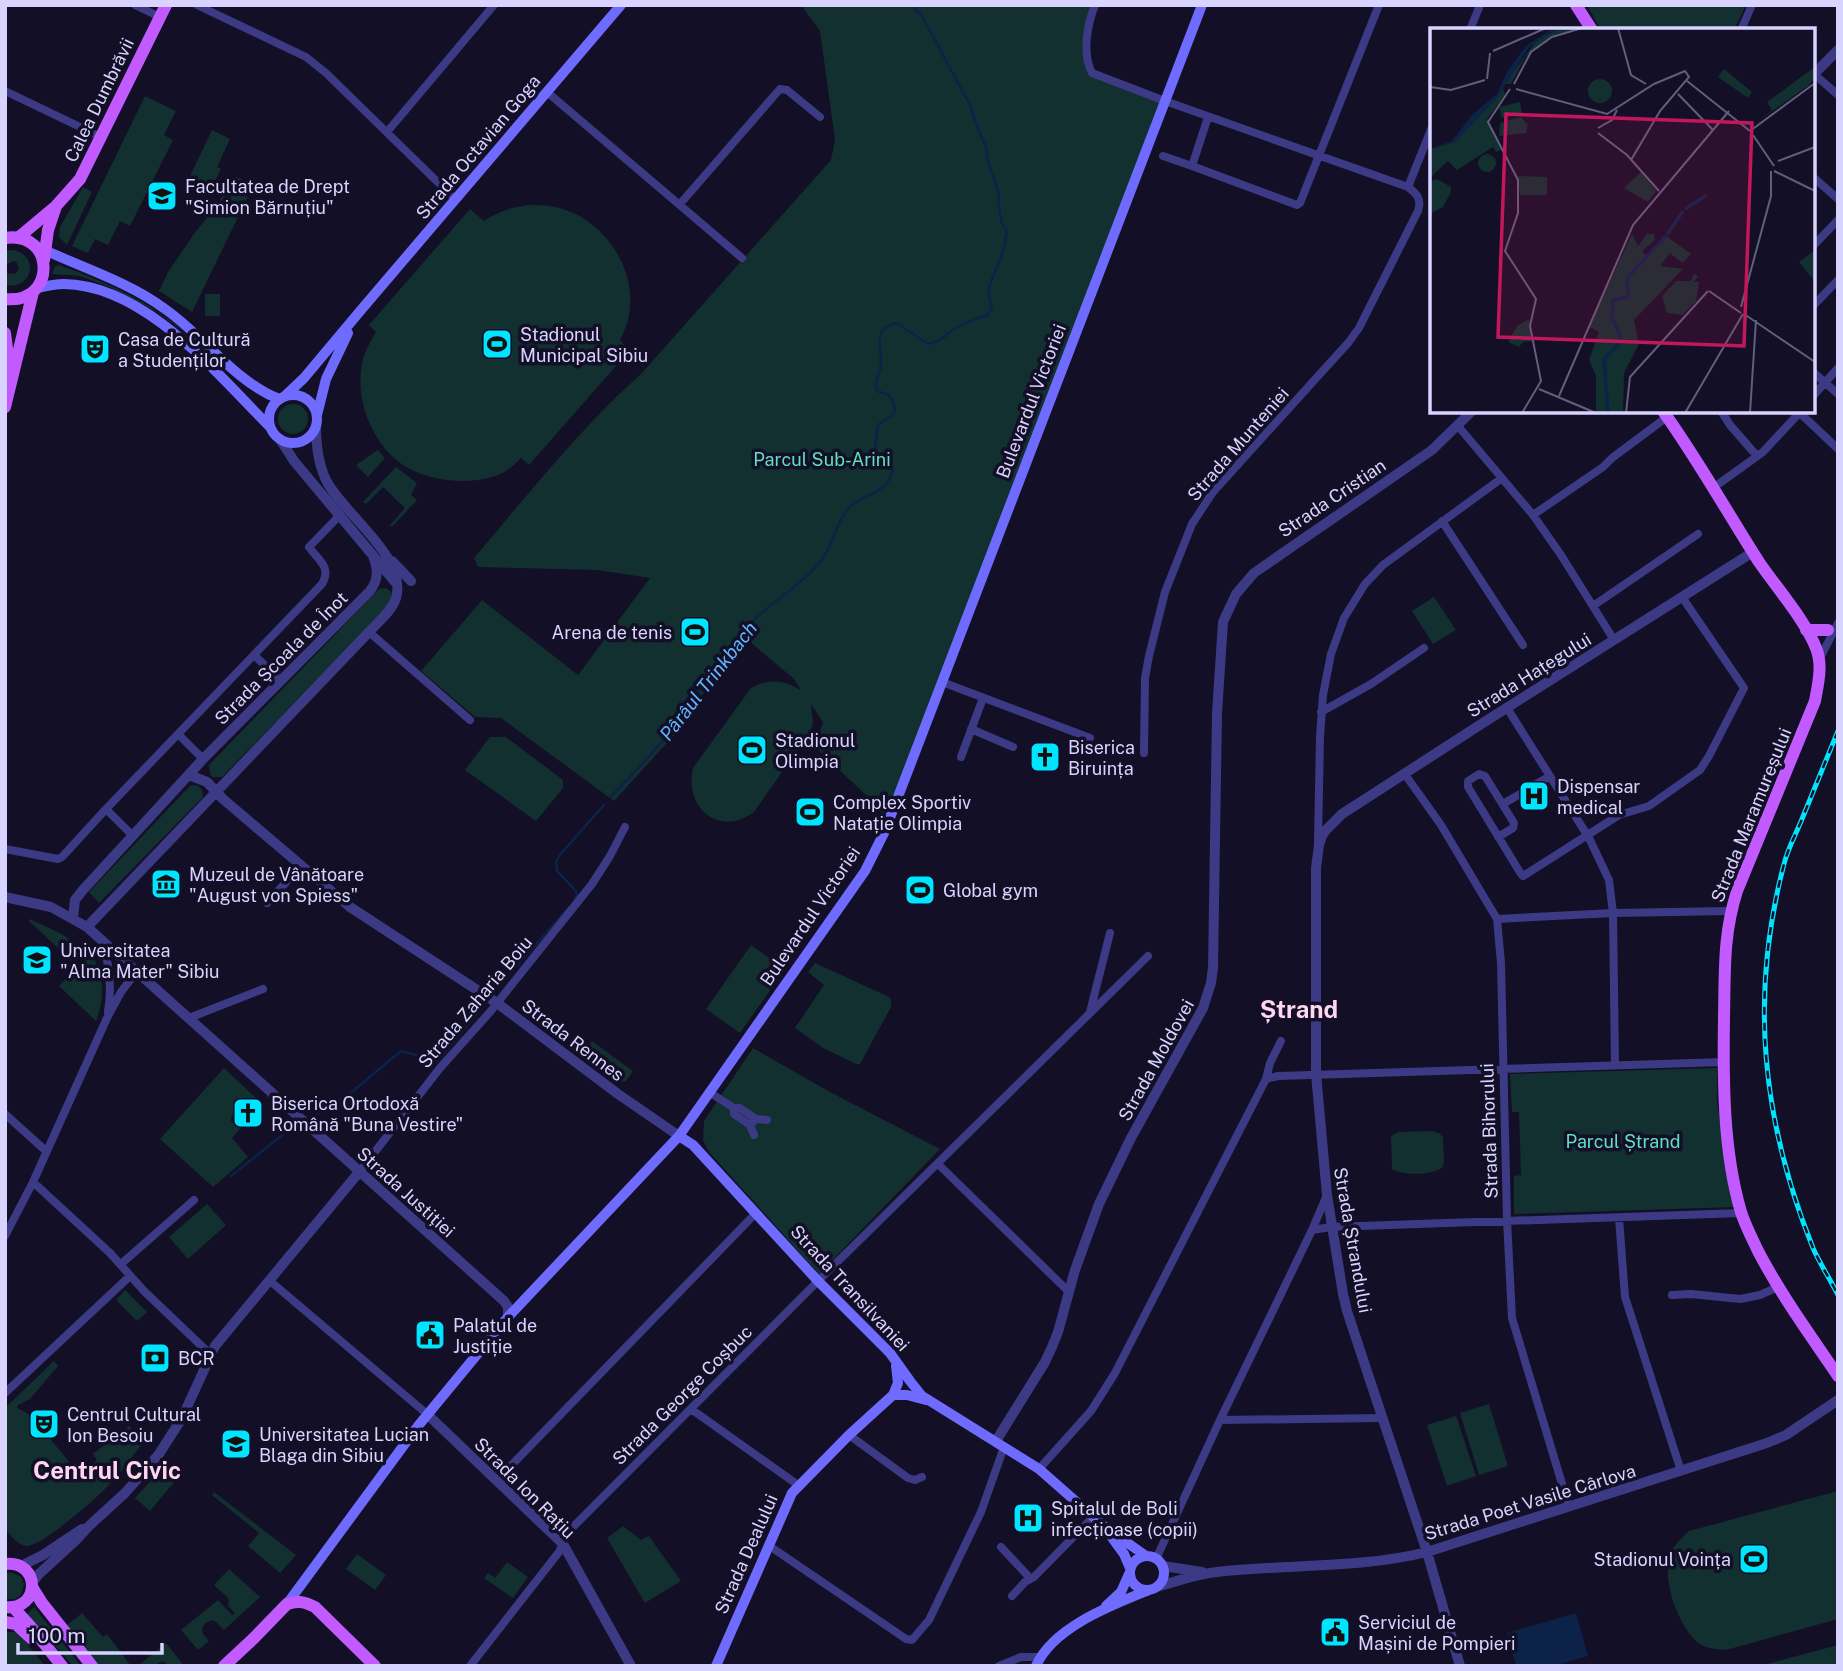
<svg xmlns="http://www.w3.org/2000/svg" width="1843" height="1671" font-family="'Public Sans',sans-serif">
  <rect width="100%" height="100%" fill="#130f26"/>
  <path fill="#12302f" d="M801,5H1095L1088,22L1092,73L1165,101L890,817L868,806L867,796L815,747L823,722L811,704L813,723L810,732L754,812C719,838 684,808 693,768L751,688C769,678 785,680 801,690L794,679L743,636L675,734L614,801L501,718L475,717L421,671L482,600L578,675L650,578L597,570L478,567L474,558C527,496 580,428 641,374L831,160L835,140L820,31Z
    M1587,5H1746L1734,30H1601Z
    M145,96L176,111L164,135L173,140L130,226L120,221L108,245L95,239L88,253L72,246Z
    M212,130L230,139L217,167L221,169L211,189L189,178Z
    M236,177L254,184L192,312L159,291L168,272L196,231L217,206L230,181Z
    M83,187L92,192L67,245L59,237L60,227Z
    M528,205C537,205 546,205 555,207C604,217 640,271 628,320C626,327 623,334 620,340L630,350L529,465L521,458C517,462 513,466 509,469C485,486 439,483 414,471C374,453 351,397 364,356C367,347 372,339 376,332L369,325L470,209L484,221C500,211 509,208 528,205Z
    M11,250C40,253 34,291 5,285V271L6,273L15,274L19,269L17,263L14,261L5,265V251Z
    M59,265C107,282 152,303 190,336L157,312L112,288L80,276L52,274L55,266Z
    M205,294H220V316H205Z
    M278 419a15 15 0 1 1 30 0a15 15 0 1 1-30 0Z
    M378,450L385,458L368,477L356,465Z
    M396,467L417,483L411,495L417,500L392,527L390,525L405,508L383,487L366,504L363,502Z
    M384,588L388,589L391,592L393,601L222,777H213L210,774L209,765L379,589Z
    M1434,597L1456,630L1433,644L1412,611Z
    M490,737H506L563,780V788L536,821L465,770Z
    M194,785C201,786 203,790 203,797L99,903L89,892L190,786Z
    M30,919L62,934L84,949L72,961L29,921Z
    M751,945L785,969L740,1033L706,1009Z
    M91,954C105,976 105,998 96,1021L59,986Z
    M815,963L889,997L891,1000V1007L860,1064H856L823,1048L795,1028L824,985L808,972Z
    M592,1041L633,1071L626,1081L618,1083L582,1056Z
    M753,1048L830,1092L940,1149L819,1274L709,1152L703,1140L704,1121Z
    M224,1068L257,1099C246,1104 232,1107 231,1121L235,1125H243L232,1138L248,1157L213,1187L160,1139Z
    M1717,1068V1103L1728,1172L1736,1207L1514,1214V1176L1521,1175L1519,1112H1512L1510,1074Z
    M1431,1131L1439,1133L1443,1137L1444,1163L1442,1168C1430,1175 1404,1176 1392,1169L1391,1136L1398,1132Z
    M207,1204L226,1225L188,1259L169,1237Z
    M125,1290L147,1312L137,1321L116,1300Z
    M54,1361L58,1366L30,1399L18,1405L17,1408L25,1412L33,1418L80,1475L97,1460L93,1454L112,1439L117,1442L126,1436L123,1431L129,1426L144,1441C132,1457 120,1474 106,1488C94,1500 40,1548 26,1546C16,1544 11,1535 5,1529V1408Z
    M1489,1404L1508,1466L1479,1475L1460,1413Z
    M1456,1416L1476,1476L1447,1486L1427,1425Z
    M167,1463L181,1474L150,1511L135,1498Z
    M1838,1491V1619L1726,1650C1715,1649 1702,1648 1695,1640C1676,1621 1658,1571 1674,1547C1678,1541 1684,1536 1689,1531Z
    M214,1492L296,1555L280,1573L248,1546L259,1533L212,1495Z
    M623,1526L641,1540L649,1536L681,1581L645,1603L607,1538Z
    M357,1554L386,1575L375,1590L346,1569Z
    M507,1562L528,1577L513,1598L484,1578L488,1573L495,1578Z
    M229,1569L260,1597L224,1630L216,1622L212,1620L205,1623L202,1629L203,1634L209,1641L198,1650L181,1630L218,1600L232,1615L235,1613L228,1606L229,1599L214,1585Z
    M11,1572L21,1577L24,1584L21,1595L15,1599H5V1573Z
    M34,1607L81,1666H73L27,1614Z
    M82,1613L103,1637L107,1634L131,1666H98L66,1626Z
    M5,1632H15L20,1635L45,1666H5Z
    M166,1643L182,1663L179,1666H169L164,1662H160L154,1666H138Z
    M1838,1645V1666H1759Z"/>
  <path fill="#0c2248" d="M1576,1613L1588,1656L1553,1666H1516L1507,1633Z"/>
  <g fill="none" stroke-linecap="round" stroke-linejoin="round">
    <path stroke="#0c2248" stroke-width="2.5" d="M611,797C630,776 651,756 668,734C695,700 717,663 744,630C767,603 803,586 823,558C833,544 836,524 847,510C863,491 885,498 893,470C889,464 885,464 880,459C872,452 877,435 878,425L894,414L895,406L889,395L877,391C873,378 881,376 881,364C882,347 871,328 897,323L928,344C944,340 942,337 954,329C965,322 976,319 988,315L992,308C984,288 993,279 1000,260C1004,251 1005,242 1007,232L1002,223L999,208V194L987,158L986,147L978,129L970,105L922,16L915,9L914,5
      M574,901L577,895L576,891L557,871L556,862L559,856L604,805
      M494,992L570,906
      M317,1114L353,1091L401,1051L438,1061L481,1009
      M231,1176L286,1132"/>
    <path stroke="#3d3a85" stroke-width="8" d="M135,5L160,17
      M197,5L306,57L326,73L456,200
      M1095,5C1087,25 1082,54 1092,73L1165,101L1408,187C1417,194 1422,199 1418,211L1359,328L1348,343L1213,492L1192,524L1165,592L1149,656L1145,678L1144,753
      M1470,30L1480,5
      M1741,30L1752,5
      M1814,74L1838,95
      M5,91L101,137
      M547,92L742,258
      M1208,117L1192,166L1297,205L1300,203L1379,5
      M387,132L494,5
      M1163,156L1192,166
      M1813,177L1838,199
      M1408,187L1432,127
      M680,204L780,89L787,90L820,117
      M1813,246L1838,220
      M1813,306L1838,280
      M1813,372L1838,394
      M1813,396L1838,368
      M1721,411L1730,425L1757,456
      M1800,413L1838,449
      M1458,426L1533,515L1561,555L1614,640
      M1713,488L1763,452L1801,411
      M1533,515L1603,467L1612,458L1667,417
      M1442,521L1523,645
      M1593,606L1698,534
      M369,632L470,720
      M254,655L281,681
      M1819,660L1838,623
      M942,682L1090,738
      M1507,708L1589,838L1609,880L1613,913L1615,1066
      M1321,712L1371,684L1424,648
      M971,729L1013,747
      M178,734L203,759
      M961,757L983,698
      M1404,773L1441,825L1497,919L1501,963L1507,1220L1512,1318L1569,1507
      M1503,804L1550,776
      M106,809L132,835
      M1498,837L1513,828L1514,823L1485,776L1479,774L1468,781V787L1521,874L1523,876L1619,815L1649,806L1700,770L1709,756L1744,688L1682,597
      M1318,842L1320,737L1323,695L1331,654L1344,618L1365,584L1383,565L1502,478
      M5,849L58,859L62,857L106,809L322,584C332,567 318,560 309,547L339,516
      M267,903L301,866
      M1497,919L1613,913L1730,911
      M102,942C110,965 112,987 108,1012
      M1090,1012L1110,933
      M189,1018L263,989
      M1266,1079L1270,1063L1281,1041
      M709,1092L734,1108V1114L750,1125
      M734,1108H740L756,1119
      M5,1114L46,1151
      M754,1135L750,1125L756,1119L767,1120
      M938,1164L1069,1292
      M360,1171L440,1068L490,1012L592,884L610,856L625,827
      M33,1182L110,1253L144,1291L211,1355
      M1619,1218L1625,1297L1681,1471
      M1312,1230L1331,1227L1741,1213
      M5,1236L33,1182L107,1018L121,992L137,971
      M121,1264L194,1200
      M270,1281L427,1414
      M1672,1295L1691,1294L1740,1299L1760,1295L1778,1287
      M5,1393L130,1276
      M691,1409L798,1485
      M1220,1420L1382,1418
      M849,1435L908,1478L915,1480L922,1477
      M1039,1469L1091,1411L1115,1373L1266,1079L1278,1076L1724,1062
      M497,1480L756,1213
      M768,1545L906,1639L912,1640L929,1620L981,1512L1004,1447
      M1001,1547L1030,1578
      M1156,1559L1220,1420L1312,1230L1327,1195
      M1012,1596L1025,1582L1034,1577L1093,1517
      M470,1666L559,1552L568,1532L818,1281L1148,956
      M999,1666L1021,1657H1040"/>
    <path stroke="#3d3a85" stroke-width="10" d="M1813,75L1838,50
      M280,439L294,461L396,583
      M392,561L411,581
      M189,775L207,782L223,799L350,907L497,1003L618,1094L679,1136
      M5,897L51,907L87,927L504,1301L508,1307V1317
      M73,918L75,900L82,891L203,759L370,591C379,579 378,569 373,556
      M87,927L369,632C378,622 392,611 396,598C408,557 342,513 326,480C318,463 316,445 316,426
      M427,1414L563,1544L631,1666
      M996,1441L1045,1362L1052,1347L1058,1332L1075,1270L1099,1204L1131,1138L1203,1008L1211,983L1213,968L1217,713L1223,622L1236,594L1254,573L1432,450L1472,411
      M21,1566L43,1555L82,1529
      M1163,1566L1202,1572
      M32,1583L39,1574L75,1541L89,1526L125,1493L149,1466L159,1454L182,1418L215,1346L360,1171
      M1159,1586C1178,1581 1197,1574 1217,1572C1286,1564 1358,1569 1427,1552L1767,1443L1786,1435L1838,1400
      M1460,1666L1427,1552L1347,1311L1343,1294L1327,1195L1316,1074V868L1319,845L1322,836L1326,830L1342,814L1486,721L1753,552"/>
    <path stroke="#6f6bff" stroke-width="10" d="M38,247C80,267 127,281 165,309C204,336 235,382 279,399
      M37,288C46,286 55,284 64,284C145,285 217,374 270,427
      M269 419a24 24 0 1 1 48 0a24 24 0 1 1-48 0Z
      M285,396L304,378L361,310L621,5
      M317,415L326,379L348,333
      M679,1136L693,1145L818,1281L890,1353L910,1381L922,1396L1039,1469L1105,1527L1146,1556
      M893,1395H907L926,1400
      M1108,1532L1124,1554L1130,1568
      M1130 1573a17 17 0 1 1 34 0a17 17 0 1 1-34 0Z
      M287,1604L418,1426L508,1317L679,1136L865,871L885,831L901,789L1202,5
      M1106,1606L1121,1592L1129,1574
      M716,1666L792,1493L849,1435L893,1395L898,1383L896,1366
      M1036,1666C1053,1627 1112,1605 1149,1590"/>
    <path stroke="#c25bff" stroke-width="12" d="M1576,5L1592,30
      M19,237L56,206L80,179L166,5
      M5,238C56,230 57,305 5,299
      M44,260L48,230L56,206
      M5,333L10,372
      M5,407L33,292
      M1663,411C1698,460 1727,512 1759,562C1776,587 1805,620 1816,648C1823,665 1818,684 1815,701L1737,891C1723,935 1725,971 1724,1017C1723,1080 1723,1151 1741,1212C1745,1225 1752,1238 1758,1251C1781,1295 1810,1335 1838,1376
      M1806,630H1828
      M5,1564C41,1560 41,1611 5,1607
      M32,1587L42,1603L92,1666
      M13,1607L31,1627L62,1666
      M5,1622L16,1624L32,1639
      M224,1666L253,1639L287,1604C298,1600 305,1602 315,1607L375,1666"/>
    <g stroke="#00e5ff" stroke-width="5">
      <path id="rail" d="M1838,731C1826,760 1814,790 1802,819C1796,834 1788,848 1784,864C1749,997 1762,1121 1813,1248C1820,1264 1830,1279 1838,1295"/>
    </g>
    <use href="#rail" stroke="#130f26" stroke-width="2.5" stroke-dasharray="8" stroke-linecap="butt"/>
  </g>
  <defs>
    <g id="university-square" transform="scale(1.575)"><rect x="-9" y="-9" width="18" height="18" rx="4" fill="#00e5ff" stroke="#130f26"/><path d="M0-5L7-2L0 1L-7-2ZM-4 1L0 2.5L4 1V4Q0 6-4 4Z" fill="#111"/></g>
    <g id="stadium-square" transform="scale(1.575)"><rect x="-9" y="-9" width="18" height="18" rx="4" fill="#00e5ff" stroke="#130f26"/><path d="M0-5a6.5 5 0 1 0 0 10a6.5 5 0 1 0 0-10ZM-3.5-1.8h7v3.6h-7Z" fill="#111"/></g>
    <g id="theatre-square" transform="scale(1.575)"><rect x="-9" y="-9" width="18" height="18" rx="4" fill="#00e5ff" stroke="#130f26"/><path d="M-5-5.5Q0-4 5-5.5V0Q5 5 0 6Q-5 5-5 0ZM-3.3-2.5H-1v1.5H-3.3ZM1-2.5H3.3v1.5H1ZM-2.8 1Q0 5.5 2.8 1Z" fill="#111"/></g>
    <g id="church-square" transform="scale(1.575)"><rect x="-9" y="-9" width="18" height="18" rx="4" fill="#00e5ff" stroke="#130f26"/><path d="M-1.2-6h2.4v3.5h3.3v2.4h-3.3V6h-2.4V-.1h-3.3v-2.4h3.3Z" fill="#111"/></g>
    <g id="hospital-square" transform="scale(1.575)"><rect x="-9" y="-9" width="18" height="18" rx="4" fill="#00e5ff" stroke="#130f26"/><path d="M-5-5h3v3.5h4V-5h3V5h-3V1.5h-4V5h-3Z" fill="#111"/></g>
    <g id="museum-square" transform="scale(1.575)"><rect x="-9" y="-9" width="18" height="18" rx="4" fill="#00e5ff" stroke="#130f26"/><path d="M0-6L6-3V-2H-6V-3ZM-5-1h2V3h-2ZM-1-1h2V3h-2ZM3-1h2V3H3ZM-6 4H6V6H-6Z" fill="#111"/></g>
    <g id="civic-square" transform="scale(1.575)"><rect x="-9" y="-9" width="18" height="18" rx="4" fill="#00e5ff" stroke="#130f26"/><path d="M-.6-6.5H3V-4.5H.6V-3L4-1V1h2V6H-6V1h2V-1L-.6-3ZM-1.2 2.5V6h2.4V2.5Z" fill="#111"/></g>
    <g id="bank-square" transform="scale(1.575)"><rect x="-9" y="-9" width="18" height="18" rx="4" fill="#00e5ff" stroke="#130f26"/><path d="M-6-4H6V4H-6ZM0-2.3a2.3 2.3 0 1 0 0 4.6a2.3 2.3 0 1 0 0-4.6Z" fill="#111"/></g>
  </defs>
  <g fill-rule="evenodd">
    <use href="#university-square" x="162" y="196"/>
    <use href="#stadium-square" x="497" y="344"/>
    <use href="#theatre-square" x="95" y="349"/>
    <use href="#stadium-square" x="695" y="632"/>
    <use href="#stadium-square" x="752" y="750"/>
    <use href="#church-square" x="1045" y="757"/>
    <use href="#hospital-square" x="1534" y="796"/>
    <use href="#stadium-square" x="810" y="812"/>
    <use href="#museum-square" x="166" y="884"/>
    <use href="#stadium-square" x="920" y="890"/>
    <use href="#university-square" x="37" y="960"/>
    <use href="#church-square" x="248" y="1113"/>
    <use href="#civic-square" x="430" y="1335"/>
    <use href="#bank-square" x="155" y="1358"/>
    <use href="#theatre-square" x="44" y="1424"/>
    <use href="#university-square" x="236" y="1444"/>
    <use href="#hospital-square" x="1028" y="1518"/>
    <use href="#stadium-square" x="1754" y="1559"/>
    <use href="#civic-square" x="1335" y="1632"/>
  </g>
  <g text-anchor="middle" dominant-baseline="central" stroke-width="7" stroke-linejoin="round" paint-order="stroke">
    <g font-size="18" fill="#d9d4ff" stroke="#130f26">
      <text transform="translate(99 100) rotate(-64)">Calea Dumbrăvii</text>
      <text transform="translate(478 147) rotate(-50)">Strada Octavian Goga</text>
      <text transform="translate(1031 401) rotate(-69)">Bulevardul Victoriei</text>
      <text transform="translate(1238 444) rotate(-49)">Strada Munteniei</text>
      <text transform="translate(1332 498) rotate(-34)">Strada Cristian</text>
      <text transform="translate(281 658) rotate(-45)">Strada Școala de Înot</text>
      <text transform="translate(1529 675) rotate(-32)">Strada Hațegului</text>
      <text transform="translate(1751 815) rotate(-68)">Strada Maramureșului</text>
      <text transform="translate(810 916) rotate(-56)">Bulevardul Victoriei</text>
      <text transform="translate(475 1002) rotate(-50)">Strada Zaharia Boiu</text>
      <text transform="translate(573 1040) rotate(37)">Strada Rennes</text>
      <text transform="translate(1156 1060) rotate(-61)">Strada Moldovei</text>
      <text transform="translate(1489 1131) rotate(-92)">Strada Bihorului</text>
      <text transform="translate(406 1192) rotate(42)">Strada Justiției</text>
      <text transform="translate(1353 1240) rotate(80)">Strada Ștrandului</text>
      <text transform="translate(850 1288) rotate(47)">Strada Transilvaniei</text>
      <text transform="translate(682 1395) rotate(-45)">Strada George Coșbuc</text>
      <text transform="translate(525 1488) rotate(45)">Strada Ion Rațiu</text>
      <text transform="translate(1530 1502) rotate(-17)">Strada Poet Vasile Cârlova</text>
      <text transform="translate(746 1554) rotate(-66)">Strada Dealului</text>
    </g>
    <g font-size="18" fill="#d9d4ff" stroke="#130f26" text-anchor="start">
      <text x="185" y="186">Facultatea de Drept<tspan x="185" dy="21">"Simion Bărnuțiu"</tspan></text>
      <text x="520" y="334">Stadionul<tspan x="520" dy="21">Municipal Sibiu</tspan></text>
      <text x="118" y="339">Casa de Cultură<tspan x="118" dy="21">a Studenților</tspan></text>
      <text x="672" y="632" text-anchor="end">Arena de tenis</text>
      <text x="775" y="740">Stadionul<tspan x="775" dy="21">Olimpia</tspan></text>
      <text x="1068" y="747">Biserica<tspan x="1068" dy="21">Biruința</tspan></text>
      <text x="1557" y="786">Dispensar<tspan x="1557" dy="21">medical</tspan></text>
      <text x="833" y="802">Complex Sportiv<tspan x="833" dy="21">Natație Olimpia</tspan></text>
      <text x="189" y="874">Muzeul de Vânătoare<tspan x="189" dy="21">"August von Spiess"</tspan></text>
      <text x="943" y="890">Global gym</text>
      <text x="60" y="950">Universitatea<tspan x="60" dy="21">"Alma Mater" Sibiu</tspan></text>
      <text x="271" y="1103">Biserica Ortodoxă<tspan x="271" dy="21">Română "Buna Vestire"</tspan></text>
      <text x="453" y="1325">Palatul de<tspan x="453" dy="21">Justiție</tspan></text>
      <text x="178" y="1358">BCR</text>
      <text x="67" y="1414">Centrul Cultural<tspan x="67" dy="21">Ion Besoiu</tspan></text>
      <text x="259" y="1434">Universitatea Lucian<tspan x="259" dy="21">Blaga din Sibiu</tspan></text>
      <text x="1051" y="1508">Spitalul de Boli<tspan x="1051" dy="21">infecțioase (copii)</tspan></text>
      <text x="1731" y="1559" text-anchor="end">Stadionul Voința</text>
      <text x="1358" y="1622">Serviciul de<tspan x="1358" dy="21">Mașini de Pompieri</tspan></text>
    </g>
    <g font-size="18" fill="#5fe0c0" stroke="#130f26">
      <text x="822" y="459">Parcul Sub-Arini</text>
      <text x="1623" y="1141">Parcul Ștrand</text>
    </g>
    <g font-size="19" font-style="italic" fill="#62b6ff" stroke="#130f26">
      <text transform="translate(708 681) rotate(-52)">Pârâul Trinkbach</text>
    </g>
    <g font-size="24" font-weight="bold" fill="#ffd6f0" stroke="#130f26">
      <text x="1299" y="1009">Ștrand</text>
      <text x="107" y="1470">Centrul Civic</text>
    </g>
  </g>
  <g transform="translate(1430 28)">
    <rect width="385" height="385" fill="#130f26"/>
    <path d="M150,0L127,6L96,28L81,56H74L107,12L126,2ZM385,39V50L379,57L328,93L342,82L337,74ZM294,41L322,64L318,70L288,49ZM158 63a12 12 0 1 1 24 0a12 12 0 1 1-24 0ZM73,60L75,67L57,91L71,122L66,124L63,119L27,142L18,133L0,150V121L25,114ZM90,74L92,86L72,90L69,79ZM91,89L98,97L96,105L69,108L70,95ZM48 135a9 9 0 1 1 18 0a9 9 0 1 1-18 0ZM211,144L226,163L218,174L194,160ZM88,148L117,149V167H90ZM7,151L21,159V164L13,179L0,186V153ZM202,206L208,218L217,206H224L225,212L212,223L218,229L236,208L261,226L252,235L240,225L230,238L253,241L204,292L209,316L194,345L193,385H166V348L159,332L169,304L159,299ZM385,222V252L384,253L369,234ZM264,245L268,249L263,254H269L266,273L252,287L237,285L232,268L246,253H261ZM99,291L104,313L93,314L89,319L78,314L87,298Z" fill="#12302f"/>
    <path d="M123,0H136L121,4L99,19L67,70L25,114L0,121L22,113L42,87L67,66L77,44L96,18Z" fill="#0c2248"/>
    <path fill="none" stroke="#0c2248" stroke-width="3.5" d="M255,181L277,167M237,207L253,183M178,385L174,331L192,313L182,289L183,272L198,269L197,250L236,208"/>
    <path fill="none" stroke="#625e7d" stroke-width="2" d="M188,0L201,47L216,56M63,23L116,0M57,51L60,25M257,53L320,103M84,56L101,24L122,9L152,0M0,59L21,62L55,52M80,61L58,94L88,152V185L75,223L106,271L100,298L111,353L92,385M86,61L177,86L224,56L255,43L259,49L230,83L201,132M248,66L283,102M168,100L182,92L187,82M320,103L385,55M168,105L197,127L229,163M323,107L344,138M348,133L385,119M344,143L385,163M279,263L311,285M311,279L341,168V143M314,286L385,334M109,361L166,385M129,368L203,197L299,83M196,385L200,349L278,263M255,385L313,286M320,385L326,292"/>
    <path fill="#c2185b" fill-opacity="0.15" stroke="#c2185b" stroke-width="3.5" d="M76,86L322,95L314,318L68,309Z"/>
    <rect width="385" height="385" fill="none" stroke="#d9d4ff" stroke-width="3.5"/>
  </g>
  <rect width="1843" height="1671" fill="none" stroke="#d9d4ff" stroke-width="14"/>
  <path d="M18 1643v10h144v-10" fill="none" stroke="#d9d4ff" stroke-width="3.5"/>
  <text x="28" y="1643" font-size="21" fill="#d9d4ff" stroke="#130f26" stroke-width="5" paint-order="stroke">100 m</text>
</svg>
